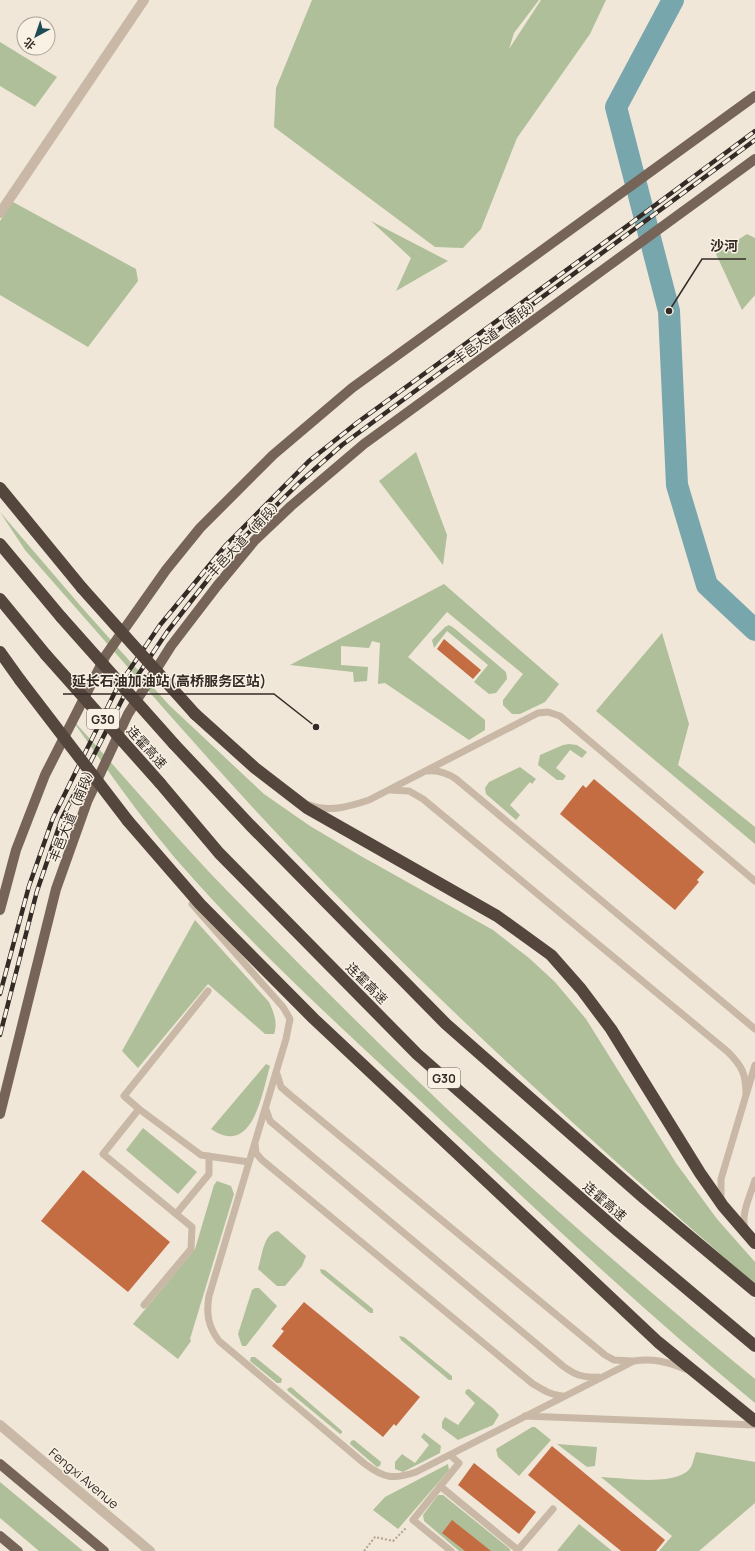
<svg xmlns="http://www.w3.org/2000/svg" width="755" height="1551" font-family="Manrope,'Noto Sans SC',sans-serif">
  <rect width="100%" height="100%" fill="#f0e7d8"/>
  <path fill="#afbf99" d="M312,0H539L514,33L509,49L541,0H606L590,34L517,138L481,229L463,248L435,247L274,127L276,88Z
    M0,42L57,77L35,107L0,86Z
    M13,202L136,269L138,281L88,347L0,295V221Z
    M371,221L448,261L396,291L411,258Z
    M747,234L755,238V295L742,310L716,254Z
    M416,452L447,535L443,565L379,481Z
    M0,512L85,611L169,705L264,794L310,826L359,855L493,930L529,958L555,982L586,1019L676,1163L717,1219L755,1262V1284C592,1143 433,999 285,842C196,748 112,648 25,550Z
    M444,584L559,684L545,702L520,714H512L503,705V700L523,674L447,612L408,657L485,720V730L469,740L385,683L378,684L380,643L372,641L369,648L341,646V665L368,667L367,681L354,682L353,672L290,665Z
    M449,625L454,628L506,672L507,679L496,693L489,694L474,682L488,665L447,631L434,648L432,640L445,627Z
    M662,633L689,724L678,765L755,827V844L596,711Z
    M70,717C128,780 183,847 244,908C321,987 400,1065 480,1140C569,1223 661,1302 755,1379V1403C648,1315 547,1220 446,1125C354,1039 258,954 175,858C137,813 104,765 70,717Z
    M569,744L577,745L587,752L582,758L570,750L556,768L566,776L563,780H557L538,765L540,755L563,745Z
    M520,767L536,779L532,784L530,782L510,805L520,815L516,820L486,794L485,788L489,782Z
    M195,920L269,1002C274,1013 278,1023 274,1034H265L208,984L138,1068L122,1051Z
    M266,1064L270,1066C262,1093 253,1158 211,1129Z
    M143,1128L197,1172L178,1194L126,1150Z
    M217,1181L231,1186L234,1194L190,1339L191,1341L178,1359L133,1324L195,1249L214,1185Z
    M278,1231L306,1256L302,1266L285,1286H277L258,1269C262,1257 263,1233 278,1231Z
    M320,1269L325,1270L373,1309V1313H370L321,1273Z
    M255,1288H259L277,1306L246,1346H242L238,1334L252,1290Z
    M399,1336L404,1337L452,1376V1380H449L401,1340Z
    M251,1357H255L282,1379L281,1383H277L250,1361Z
    M291,1387L342,1431V1433L340,1434L288,1391L287,1389Z
    M469,1389L494,1409L499,1415L493,1425L458,1440L442,1428V1422L445,1417L458,1425L475,1403L465,1393L466,1390Z
    M532,1427H535L551,1440L519,1476L498,1457L496,1449Z
    M424,1433L441,1446L440,1453L403,1472L395,1469V1462L402,1454L415,1463L429,1445L421,1437Z
    M354,1440L381,1462L380,1466L377,1467L350,1444L351,1441Z
    M557,1444L597,1447L595,1466L587,1467Z
    M696,1452L755,1462V1503L699,1551H659L672,1536L601,1477C622,1478 679,1487 691,1467C693,1463 694,1457 696,1452Z
    M448,1464L449,1470L398,1529L373,1510L385,1497Z
    M0,1482L83,1551H39L0,1518Z
    M438,1495H443L510,1549V1551H459L424,1521L423,1515Z
    M579,1524L612,1551H557Z"/>
  <g fill="none" stroke-linecap="round" stroke-linejoin="round">
    <path stroke="#78a6ad" stroke-width="22" d="M673,0L616,107L669,311L677,485L707,585L755,630"/>
  </g>
  <path fill="#c46d43" d="M444,639L481,670L473,679L437,649Z
    M594,779L704,872L697,880L699,882L675,910L560,814L583,785L586,788Z
    M83,1170L170,1242L128,1292L41,1221Z
    M304,1302L420,1397L396,1426L394,1424L383,1437L272,1346L284,1331L281,1329Z
    M552,1446L665,1540L656,1551H621L528,1475Z
    M474,1463L536,1512L519,1534L458,1485Z
    M452,1520L491,1551H465L442,1533Z"/>
  <g fill="none" stroke-linecap="round" stroke-linejoin="round">
    <path stroke="#b4a28f" stroke-width="2" stroke-dasharray="2 2" stroke-linecap="butt" d="M364,1551L375,1537L393,1541L407,1527"/>
    <path stroke="#c8b8a5" stroke-width="7" d="M428,771C439,770 447,773 456,779L755,1029
      M390,790L409,791L423,799L728,1052C742,1066 746,1074 746,1094
      M310,805C329,813 351,806 369,800L538,713L548,712L560,716L755,881
      M192,904L283,1007L290,1019L286,1039L209,1296C206,1314 208,1326 219,1341L365,1464C384,1478 393,1480 416,1472L634,1361C653,1358 668,1362 685,1369
      M277,1074L281,1087L289,1094L605,1355L614,1360L632,1361
      M139,1109L124,1096L208,991
      M266,1109L270,1121L563,1366C575,1375 583,1378 598,1377
      M255,1144L256,1153L262,1160L533,1384C543,1390 551,1395 562,1396
      M209,1156V1174L176,1214L103,1154L139,1109L201,1155L249,1162
      M721,1200V1179L755,1065
      M746,1231C739,1217 751,1194 755,1180
      M144,1305L191,1249L192,1227L176,1214
      M525,1416L755,1425
      M450,1455L459,1463L413,1520L451,1551
      M440,1486L518,1550
      M517,1551L553,1509"/>
    <path stroke="#c8b8a5" stroke-width="10" d="M0,213L144,0
      M0,1425L150,1551"/>
    <path stroke="#756457" stroke-width="10" d="M0,910L16,850L45,775L106,655L166,570L200,528L273,455L352,388L755,96
      M0,1114L56,889L87,802L128,714L171,646L217,586L255,540L291,506L364,444L755,159
      M0,1464L104,1551
      M0,1536L18,1551"/>
    <path stroke="#54463d" stroke-width="12" d="M0,488L82,588
      M0,544L61,617
      M0,599L46,655
      M0,652L20,680
      M195,714L255,768L307,808L497,916L551,955L581,989L611,1029L700,1173L723,1206L755,1243
      M174,744L250,825L446,1024L645,1199L755,1291
      M160,783L219,853L417,1054L618,1231L755,1346
      M128,821L200,904L314,1019L658,1342L755,1421"/>
    <g stroke="#342b26" stroke-width="4.5">
      <path id="rail" d="M0,994L29,886L53,818L117,688L160,625L226,545L309,461L358,422L631,223L755,131
        M0,1035L37,891L62,818L125,694L167,632L231,550L299,483L342,445L755,140"/>
    </g>
    <use href="#rail" stroke="#f8f1e4" stroke-width="3" stroke-dasharray="9" stroke-linecap="butt"/>
    <path stroke="#54463d" stroke-width="12" d="M82,588L195,714
      M61,617L174,744
      M46,655L160,783
      M20,680L128,821"/>
  </g>
  <g text-anchor="middle" dominant-baseline="central" stroke-width="3" stroke-linejoin="round" paint-order="stroke">
    <g fill="#f8f1e4" stroke="#6f665f" stroke-width="1">
      <rect x="87" y="709" width="32" height="20" rx="3"/>
      <rect x="428" y="1068" width="32" height="20" rx="3"/>
    </g>
    <g font-size="12" font-weight="bold" fill="#342b26">
      <text x="103" y="719">G30</text>
      <text x="444" y="1078">G30</text>
    </g>
    <g font-size="13" fill="#342b26" stroke="#f8f1e4">
      <text transform="translate(497 331) rotate(-36)">丰邑大道（南段）</text>
      <text transform="translate(245 537) rotate(-47)">丰邑大道（南段）</text>
      <text transform="translate(147 747) rotate(48)">连霍高速</text>
      <text transform="translate(72 813) rotate(-68)">丰邑大道（南段）</text>
      <text transform="translate(367 983) rotate(45)">连霍高速</text>
      <text transform="translate(605 1201) rotate(41)">连霍高速</text>
      <text transform="translate(84 1478) rotate(40)">Fengxi Avenue</text>
    </g>
  </g>
  <path fill="none" stroke="#342b26" stroke-width="1.5" d="M669 311L702 259H746M316 727L274 694H63"/>
  <g fill="#342b26" stroke="#f8f1e4" stroke-width="1.5">
    <circle cx="669" cy="311" r="4"/>
    <circle cx="316" cy="727" r="4"/>
  </g>
  <g font-size="14" text-anchor="middle" font-weight="bold" fill="#342b26" stroke="#f8f1e4" stroke-width="3" stroke-linejoin="round" paint-order="stroke">
    <text x="724" y="251">沙河</text>
    <text x="169" y="686">延长石油加油站(高桥服务区站)</text>
  </g>
  <g transform="translate(36 36) rotate(220)"><circle r="19" fill="#f8f1e4" stroke="#aaa298"/>
  <path d="M0-3L7 15L0 10L-7 15Z" fill="#1d4c54"/>
  <text y="-6" font-size="11" font-weight="bold" text-anchor="middle" fill="#342b26">北</text>
  </g>
</svg>
